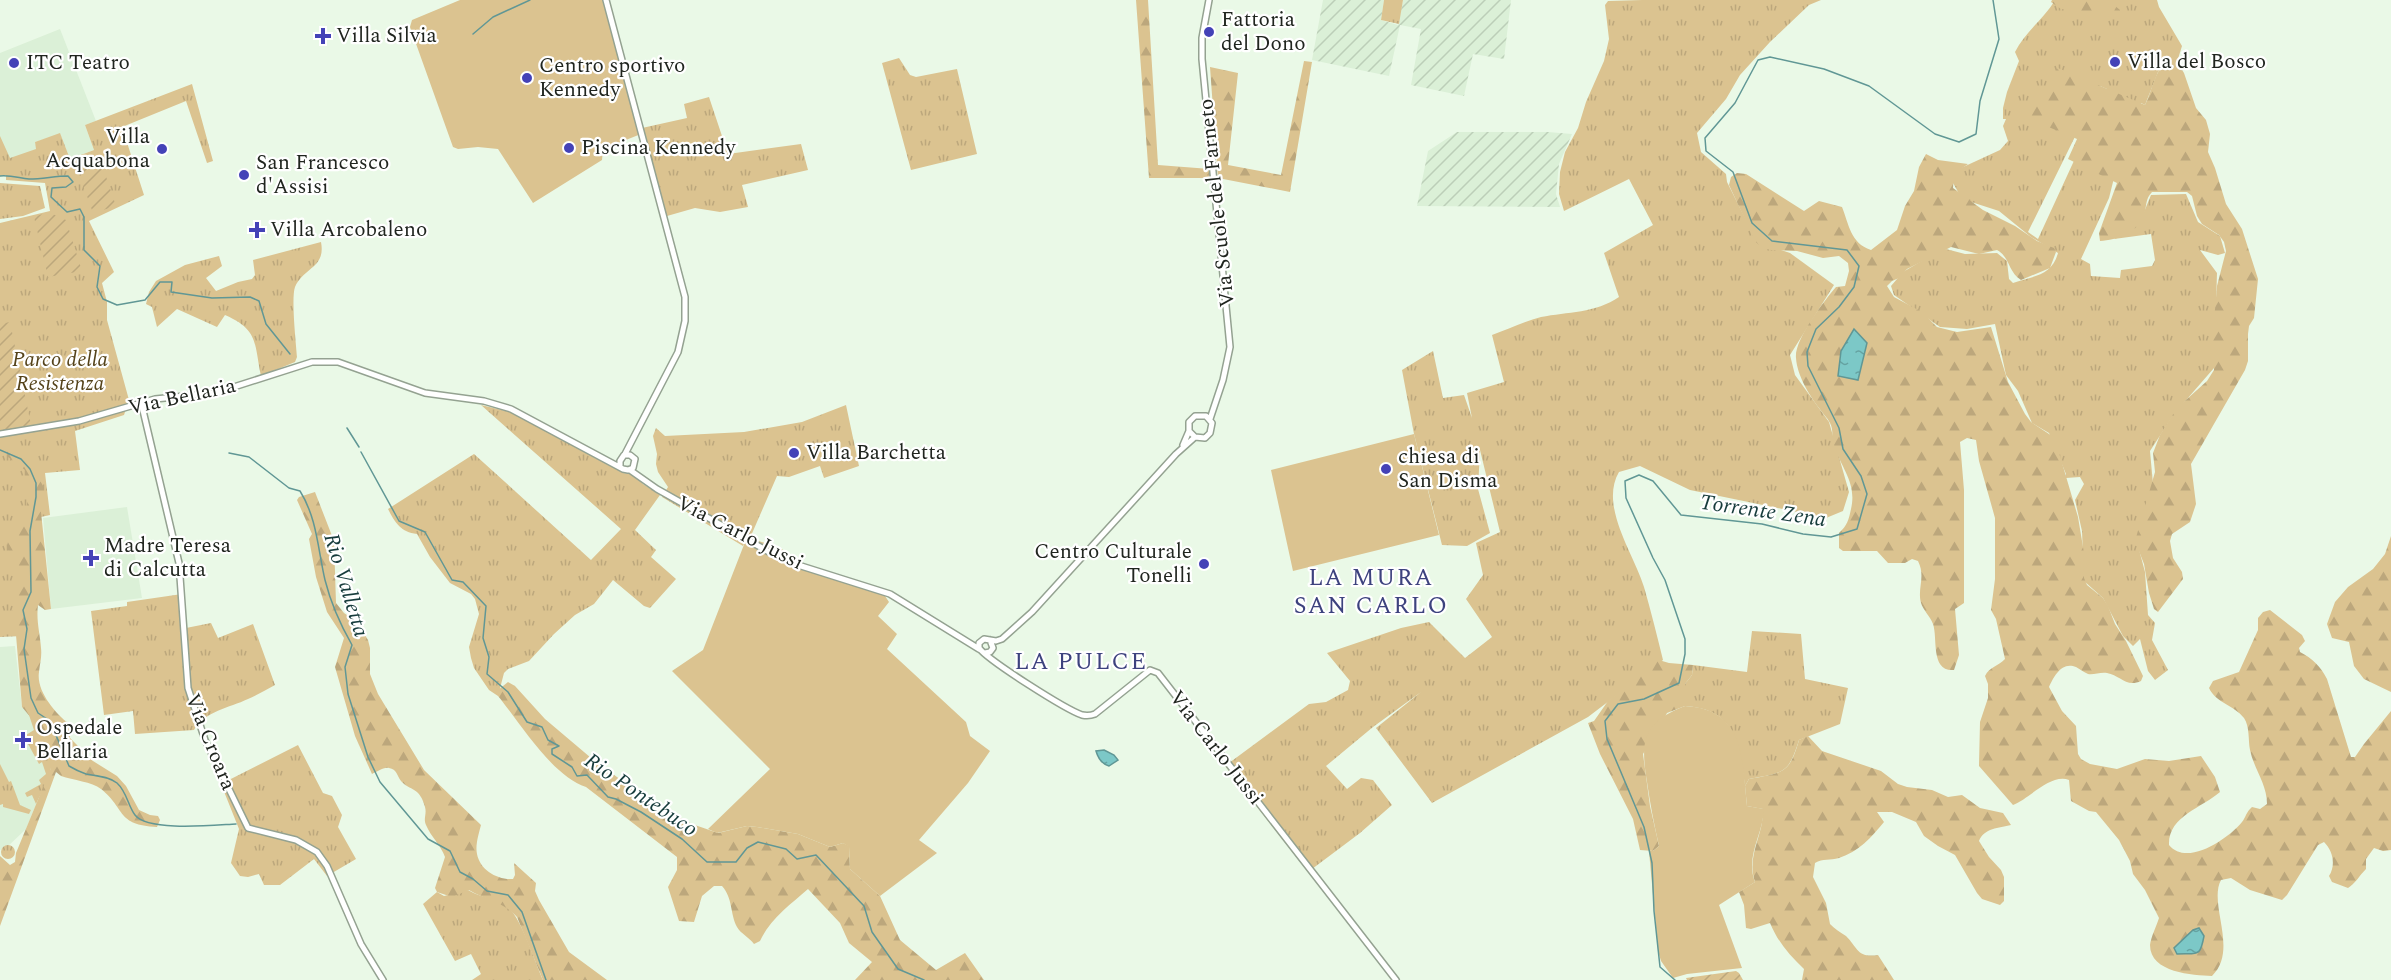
<svg xmlns="http://www.w3.org/2000/svg" width="2391" height="980" font-family="Spectral,serif">
  <defs>
    <pattern id="industrial-furrows" width="10" height="10" patternUnits="userSpaceOnUse" patternTransform="scale(1.5)"><rect width="10" height="10" fill="#dbf0d7"/><path d="M-1 1l2-2M0 10L10 0M9 11l2-2" fill="none" stroke="#bcceb8"/></pattern>
    <pattern id="grass-tufts" width="24" height="20" patternUnits="userSpaceOnUse" patternTransform="scale(1.5)"><rect width="24" height="20" fill="#dbc390"/><path d="M3 7l-1-3M5 7V3M7 7l1-3M15 17l-1-3M17 17v-4M19 17l1-3" fill="none" stroke="#bca77c"/></pattern>
    <pattern id="forest-firs" width="22" height="20" patternUnits="userSpaceOnUse" patternTransform="scale(1.5)"><rect width="22" height="20" fill="#dbc390"/><path d="M5 1l3.5 6h-7zM16 11l3.5 6h-7z" fill="#bca77c"/></pattern>
    <pattern id="garden-furrows" width="10" height="10" patternUnits="userSpaceOnUse" patternTransform="scale(1.5)"><rect width="10" height="10" fill="#dbc390"/><path d="M-1 1l2-2M0 10L10 0M9 11l2-2" fill="none" stroke="#bca77c"/></pattern>
    <pattern id="water-ripples" width="26" height="14" patternUnits="userSpaceOnUse" patternTransform="scale(1.5)"><rect width="26" height="14" fill="#7cc8c7"/><path d="M2 4q2-2 4 0t4 0M15 11q2-2 4 0t4 0" fill="none" stroke="#65a2a1"/></pattern>
  </defs>
  <rect width="100%" height="100%" fill="#eaf9e7"/>
  <path fill="#dbf0d7" d="M60,29L96,121L85,125L94,150L70,159L60,134L35,142L37,149L5,162L0,149V53Z
    M127,507L142,598L51,609L43,518Z
    M15,646L22,707L31,715L51,768L26,829L7,847L0,850V647Z"/>
  <path fill="url(#industrial-furrows)" d="M1323,0H1384L1381,20L1398,25L1403,0H1511L1504,59L1473,54L1464,96L1411,85L1421,29L1400,25L1389,76L1312,60Z
    M1457,132H1548L1572,134L1559,164L1556,194L1560,207L1417,206L1428,151Z"/>
  <path fill="url(#grass-tufts)" fill-rule="evenodd" d="M1384,0H1403L1399,24L1381,20Z
    M1642,0H1821L1809,5L1770,42L1740,75L1726,99L1697,133L1701,152L1726,174L1727,182L1757,242L1790,253L1834,285L1790,355L1795,375L1829,422L1849,492L1843,511L1826,518L1690,490L1640,466L1619,472C1599,506 1634,554 1644,587C1651,611 1657,636 1663,660L1588,717L1432,803L1376,728L1421,692L1373,727L1326,766L1347,789L1361,778L1373,780L1392,805L1360,833L1308,872L1225,766L1309,704L1326,702L1348,690L1350,681L1327,653L1401,628L1429,622L1465,658L1492,637L1466,599L1483,575L1476,543L1500,532L1480,450L1478,489L1490,533L1467,546L1442,545L1414,434L1402,370L1433,351L1443,398L1464,395L1472,418L1467,393L1504,382L1492,335C1508,329 1525,321 1541,317C1567,312 1596,313 1619,297L1604,253L1653,225L1629,179L1564,211L1559,194L1560,172L1565,152L1578,128L1586,102L1604,61L1609,39L1605,5L1608,1Z
    M2055,0H2157L2159,7L2182,46L2177,62H2170L2158,72L2145,105L2141,103L2119,158L2109,198L2081,259L2090,264L2091,276L2120,278L2121,270L2152,266L2155,260L2151,234L2114,239L2142,217L2151,195L2186,194L2198,222L2220,236L2225,253L2218,255L2200,250L2217,273L2214,368L2174,414L2150,451L2153,484L2137,542L2145,572L2148,615L2155,623L2152,640L2168,670L2155,680L2148,671L2140,639L2133,646L2123,636L2103,598L2084,581L2082,531L2075,500L2084,484L2080,477L2066,478V474L2049,433L2032,423L2018,391L2006,375L1995,324L1967,329L1940,327L1894,295L1891,286L1903,272L1935,253L1946,249L1965,254L1997,253L2007,261L2009,279L2013,283C2033,276 2052,276 2058,253L2031,237L1999,211L1962,199L1948,174L2000,150L2008,141L2003,126L2006,119H2003V108L2007,92L2019,61L2015,52C2025,32 2044,19 2055,0ZM2100,86L2107,89L2038,239L2028,232Z
    M899,58L910,75L916,77L957,69L977,154L911,170L882,63Z
    M192,84L213,161L207,163L186,101L122,127L144,195L89,221L114,272L102,283L107,302V320L129,400L124,415L75,431L80,470L45,473L50,515L41,517L23,636L0,637V223L50,211L45,183L6,180V175L0,176V136L10,158L36,149L35,142L60,133L70,159L94,150L85,125Z
    M709,97L728,154L801,144L808,170L742,185L748,207L720,212L695,208L667,216L662,211L642,128L687,118L684,104Z
    M0,183L40,186L45,208L23,216L0,219Z
    M321,242C326,268 304,267 295,287C291,298 296,343 297,357L295,362L261,376C254,343 259,330 225,315L217,327L177,309L157,327L152,307L146,304L149,292L156,281L185,265L219,256L222,266L206,278L216,291L238,282L252,279L255,275L253,260Z
    M481,405L514,413L597,459L615,465L623,473L633,474L643,484L660,495L635,530L656,550L651,557L676,579L650,608L644,606L613,580L594,604L575,615L554,634L529,661L508,669L504,673L498,696L489,690L474,668L471,658L469,647L479,614L475,599L471,594L450,583L430,557L417,534C401,532 395,523 388,509L474,454L591,560L621,529Z
    M846,405L859,466L824,478L820,466L789,477L777,476L750,538L747,537L743,546L662,497L668,487L658,472L656,464L657,454L653,436L656,428L665,436L744,432L802,422Z
    M182,594L186,628L211,623L218,638L253,624L275,685C266,690 257,695 248,699C229,708 205,711 194,730L135,734L133,711L104,715L91,611L127,606V602Z
    M1752,631L1801,634L1805,679L1848,688L1840,724L1799,740C1788,775 1784,772 1749,779L1745,786C1739,744 1736,709 1685,706V684L1692,675L1693,665L1747,672Z
    M28,712C42,726 55,748 51,768C49,780 41,793 36,804L32,795L27,797L25,793L41,784L39,780L46,774L42,762L39,764L27,742L29,741L26,735L34,730Z
    M298,745L323,793L332,796L342,815L338,827L356,859L327,876L314,859L280,885H264L259,874L248,877L240,876L231,863L239,829L221,784Z
    M0,764L9,782L11,781L20,805L31,810L29,814L3,807V804L0,805Z
    M1 852a7 7 0 1 1 14 0a7 7 0 1 1-14 0Z
    M468,890C482,898 492,898 504,904C521,914 534,961 543,980H472L481,974L471,954L455,961L423,904L437,892L444,896Z"/>
  <path fill="url(#forest-firs)" d="M1136,0H1148L1158,165L1210,169L1211,178H1149Z
    M2052,0H2108L2120,10V17L2061,9L2051,2Z
    M1304,61L1312,62L1290,192L1218,178L1210,67L1238,73L1228,165L1281,175Z
    M2170,61L2177,62L2184,73L2196,108L2206,120L2210,134L2208,152L2215,168L2226,204L2242,229L2258,279L2254,318L2249,326L2248,334V361L2245,370L2191,464L2196,504L2190,522L2172,534L2170,541L2173,558L2182,572L2183,579L2158,612L2154,609L2149,593L2144,564L2135,541L2155,472L2153,453L2160,435L2177,408L2207,381L2214,370L2212,344L2217,286L2226,251L2224,242L2219,235L2202,224L2197,216L2192,196L2187,192H2152C2145,199 2147,206 2144,215C2138,233 2117,240 2100,241L2099,233L2117,183L2068,159L2077,139L2020,115C2039,106 2049,86 2058,68L2145,105C2153,90 2154,68 2170,61Z
    M1926,154L1938,160L1968,164L1954,174L1953,188L1983,210L2015,226L2037,241L2054,248L2056,252L2050,268L2021,280C2008,272 2010,257 1997,250L1979,254L1951,247L1907,269L1899,278L1892,281L1887,286L1894,297L1922,312L1937,327L1957,332L1991,327L2008,382L2025,414L2031,422L2052,436L2057,446L2078,517L2084,553V578L2087,585L2103,598L2108,606L2115,624L2126,641L2143,676L2141,681C2126,688 2120,675 2107,673C2100,672 2094,675 2088,674C2083,672 2080,669 2076,667C2062,661 2054,676 2049,687L2062,711L2076,726L2078,754L2081,759L2090,764L2117,769L2145,759L2169,761L2201,756L2215,777L2220,792C2202,808 2168,816 2169,845C2187,867 2228,839 2242,822C2246,817 2246,812 2252,807L2260,809L2267,804C2267,784 2254,769 2250,750C2248,740 2250,727 2244,718C2234,705 2216,703 2209,688L2213,681L2239,672L2258,630V618L2263,612L2270,610L2302,635L2305,641L2299,648L2300,652C2312,658 2321,667 2327,679L2351,757H2355L2364,744L2391,711V850L2383,851L2374,848L2366,859V869C2359,876 2355,884 2348,888L2332,882L2329,876C2336,865 2333,851 2324,842L2318,845L2287,895L2282,900L2250,890L2231,878L2221,880C2208,904 2239,950 2212,976C2193,975 2150,973 2150,945C2151,937 2156,927 2159,918L2145,890L2133,874L2130,861L2119,840L2096,812L2089,811L2071,801L2069,780C2051,773 2029,799 2013,805L1979,766L1980,722L1988,698V684L1985,676C1989,667 1999,666 2005,659L1996,619L1991,610L1995,579V518L1979,461L1976,440L1967,438L1960,442L1964,490V603L1955,609L1959,655L1954,670C1930,672 1938,638 1933,624C1930,616 1923,610 1921,603C1917,588 1926,577 1918,561L1912,559L1905,563H1888L1877,551H1843L1839,548V533C1847,526 1849,519 1851,509C1857,483 1842,470 1834,445C1831,438 1834,430 1830,423C1827,417 1822,413 1819,408C1809,395 1797,375 1796,358C1794,340 1824,301 1836,287L1845,286L1849,271L1848,263L1839,256L1823,258L1797,251L1771,250L1762,248L1755,241L1729,185L1731,177L1737,173L1746,174L1804,211L1819,201L1842,207C1849,224 1850,243 1871,250L1897,230L1905,206L1914,191L1919,167Z
    M5,447C34,456 51,481 41,512L51,609L45,610L38,605C36,621 40,633 41,648C42,657 40,663 39,672C36,691 55,713 69,724L70,738L93,761L117,776L126,786L139,810L150,815L158,816L160,820L157,827C116,825 126,809 101,789C92,782 73,780 61,776L56,772L0,926V856L10,865L15,862L16,853L51,768V749L42,731L22,707L15,623L11,615L16,601L8,594L17,583L7,546L9,538L23,525L28,499L25,470L8,457Z
    M315,492L334,541L336,603L344,613L357,622L368,640L370,648V674L378,694L424,770L481,825C479,833 475,845 477,854C480,870 497,880 513,879L515,875L514,863L536,883L535,891L539,900L569,952L607,980H543L517,917C504,902 486,900 469,890L452,897L437,892L435,888L445,857C441,845 431,837 426,825C423,819 427,814 425,807C420,787 410,791 401,781C397,776 397,769 389,768C383,767 377,772 372,774L355,736L335,667L344,638L327,612L316,577L309,539L312,534L297,500L299,497Z
    M2391,536V692L2364,679L2354,666L2349,642L2332,638L2327,624L2335,602L2348,587L2373,569L2385,554Z
    M1652,658L1669,663L1693,665L1692,675L1685,684V706L1667,713L1643,754L1650,806L1659,846L1653,851L1640,850L1633,819L1600,754L1588,723L1594,721L1608,701L1630,684L1644,660Z
    M508,682L515,686L545,719L597,763L654,803L692,824L718,833L747,826L757,827L798,834L830,847L843,843L849,846L850,869L880,896L900,940L936,970L965,953L984,980H855L872,962L849,943L840,923L808,889C791,904 770,919 760,941L754,944C749,937 741,934 737,927C730,914 733,898 722,886H714L702,896L694,922L679,921L668,887L677,870V857L586,787C551,775 521,724 498,696V690Z
    M1808,736L1822,751L1881,771L1898,784L1907,787L1932,790L1948,797L1962,795L1980,808L2003,813L2011,825C1999,828 1984,828 1979,841L1989,857L2001,870L2004,877V901L2000,905L1982,899L1977,893L1955,855L1938,846L1924,836L1916,822L1892,812H1877L1884,822C1872,837 1858,852 1839,858C1830,861 1823,858 1815,863L1813,877L1826,903L1830,924C1835,929 1840,932 1846,936C1858,948 1857,958 1878,955L1894,980H1802L1804,969C1789,955 1778,942 1770,923L1751,929L1746,928L1744,905L1739,892L1755,882C1746,856 1764,835 1763,809L1747,806L1745,786L1749,779C1783,772 1789,775 1799,740Z"/>
  <path fill="url(#garden-furrows)" d="M98,153L116,206L93,213L76,165Z
    M48,212L66,220L82,271L48,277L34,217Z
    M10,322L31,425L0,430V324Z
    M1736,971L1739,973L1743,980H1687L1686,978Z"/>
  <path fill="#dbc390" d="M460,0H604L641,134L603,149L602,160L533,203L498,149L478,147L458,149L453,147L410,27L412,20Z
    M1414,434L1439,535L1293,571L1271,470Z
    M747,537L780,548L809,567L879,587L889,602L878,616L897,634L887,649L966,722L970,736L990,751L968,783L919,840L937,853L880,896L850,869L849,847L843,843L830,847L798,834L757,827L747,826L717,833L708,829L770,769L672,671L703,650Z
    M1685,706C1745,709 1742,759 1747,806L1764,809C1763,835 1745,856 1755,882L1719,905L1742,968L1687,974L1673,978L1661,961L1658,951L1649,851H1653L1659,846C1654,824 1650,803 1647,782C1640,740 1643,722 1685,706Z"/>
  <path fill="url(#water-ripples)" stroke="#609795" stroke-width="1.5" d="M1854,329L1867,343L1858,380L1838,376L1841,351Z
    M1104,750L1114,755L1118,760L1109,766C1102,764 1098,758 1096,751Z
    M2199,928L2204,936C2200,958 2198,953 2177,954L2174,948L2193,930Z"/>
  <g fill="none" stroke-linecap="round" stroke-linejoin="round">
    <path stroke="#609795" stroke-width="1.5" d="M473,34L493,17L530,0
      M0,176C11,175 19,178 29,179C43,179 55,176 68,176L73,182L66,187L52,188L51,197L67,212L80,209L84,217V250L100,266L97,287L103,299L117,305L145,300L160,282H172L171,292L212,298L250,297L259,301L266,324L290,354
      M347,428L359,447
      M0,450L21,459L30,469L36,483V497L30,531L31,592L23,610L27,629L24,649L31,698L38,713L50,721L69,766C74,769 80,772 86,774C96,776 108,776 117,783C127,792 128,806 135,815C148,832 215,825 236,824
      M361,452L399,521L425,532L452,580L463,582L486,606L483,638L489,657L487,674L508,692L527,722L542,727L548,740L559,746L552,749V754L572,767L577,776L587,775L608,797L616,799L641,812L682,839L707,862H736L747,848L758,842L786,849L797,859L816,855L864,906L872,932L898,969L924,980
      M229,453L249,457L289,488L300,491C317,518 318,550 325,580C331,604 340,624 352,645L345,667L348,694L368,757L380,782L428,839L450,851L460,872L473,879L487,891L508,895L522,912L546,980
      M1675,980L1660,967L1654,911L1652,863L1644,827L1607,739L1605,721L1618,704L1644,699L1679,683L1685,654V639L1665,580L1653,558L1626,498L1625,481L1639,475L1653,481L1681,515L1762,524L1803,534L1831,537L1857,529L1867,494L1861,476L1843,449L1839,428L1808,366L1807,352L1816,329L1839,307L1854,287L1859,266L1847,250L1772,241L1752,223L1733,172L1706,151L1705,138L1735,103L1758,60L1770,57L1824,69L1869,86L1935,134L1959,142L1976,134L1980,101L1999,39L1993,0"/>
    <g stroke="#94a291" stroke-width="8">
      <path id="secondary" d="M606,0L685,297V321L678,352L625,454
        M1209,0L1202,38V59L1230,347L1223,380L1210,419
        M141,402L179,563L188,688L205,740L248,828L296,840L317,852L327,866L361,944L383,980
        M0,434L79,421L155,399L215,393L312,362H338L425,393L484,401L511,409L623,469L628,470L633,468L635,459L630,455H624L620,461V466
        M1195,437L1176,454L1032,612L1002,639L996,641L984,639L979,643V648C989,661 1065,709 1082,715C1087,716 1090,716 1095,714L1150,670L1158,673L1396,980
        M1183,445L1189,431V422L1195,416H1206L1212,423L1210,433L1205,438L1195,437L1189,431
        M630,470L657,489L769,552L798,565L890,594L979,649
        M985,653L990,652L993,648L990,640"/>
    </g>
    <use href="#secondary" stroke="#fff" stroke-width="5"/>
  </g>
  <g fill="#4442b7" stroke="#fff" stroke-width="2">
    <circle cx="1209" cy="32" r="6"/>
    <path d="M320 27h6v6h6v6h-6v6h-6v-6h-6v-6h6z"/>
    <circle cx="2115" cy="62" r="6"/>
    <circle cx="14" cy="63" r="6"/>
    <circle cx="527" cy="78" r="6"/>
    <circle cx="569" cy="148" r="6"/>
    <circle cx="162" cy="149" r="6"/>
    <circle cx="244" cy="175" r="6"/>
    <path d="M254 221h6v6h6v6h-6v6h-6v-6h-6v-6h6z"/>
    <circle cx="794" cy="453" r="6"/>
    <circle cx="1386" cy="469" r="6"/>
    <path d="M88 549h6v6h6v6h-6v6h-6v-6h-6v-6h6z"/>
    <circle cx="1204" cy="564" r="6"/>
    <path d="M20 731h6v6h6v6h-6v6h-6v-6h-6v-6h6z"/>
  </g>
  <g text-anchor="middle" dominant-baseline="central" stroke-width="4.5" stroke-linejoin="round" paint-order="stroke">
    <g font-size="21" fill="#20251f" stroke="#fff" text-anchor="start">
      <text x="1221" y="20">Fattoria<tspan x="1221" dy="24">del Dono</tspan></text>
      <text x="336" y="36">Villa Silvia</text>
      <text x="2127" y="62">Villa del Bosco</text>
      <text x="26" y="63">ITC Teatro</text>
      <text x="539" y="66">Centro sportivo<tspan x="539" dy="24">Kennedy</tspan></text>
      <text x="150" y="137" text-anchor="end">Villa<tspan x="150" dy="24">Acquabona</tspan></text>
      <text x="581" y="148">Piscina Kennedy</text>
      <text x="256" y="163">San Francesco<tspan x="256" dy="24">d'Assisi</tspan></text>
      <text x="270" y="230">Villa Arcobaleno</text>
      <text x="806" y="453">Villa Barchetta</text>
      <text x="1398" y="457">chiesa di<tspan x="1398" dy="24">San Disma</tspan></text>
      <text x="104" y="546">Madre Teresa<tspan x="104" dy="24">di Calcutta</tspan></text>
      <text x="1192" y="552" text-anchor="end">Centro Culturale<tspan x="1192" dy="24">Tonelli</tspan></text>
      <text x="36" y="728">Ospedale<tspan x="36" dy="24">Bellaria</tspan></text>
    </g>
    <g font-size="21" fill="#20251f" stroke="#fff">
      <text transform="translate(1217 203) rotate(-96)">Via Scuole del Farneto</text>
      <text transform="translate(182 397) rotate(-12)">Via Bellaria</text>
      <text transform="translate(740 533) rotate(27)">Via Carlo Jussi</text>
      <text transform="translate(210 742) rotate(68)">Via Croara</text>
      <text transform="translate(1216 748) rotate(52)">Via Carlo Jussi</text>
    </g>
    <g font-size="21" font-style="italic" fill="#544219" stroke="#fff">
      <text x="60" y="360">Parco della<tspan x="60" dy="24">Resistenza</tspan></text>
    </g>
    <g font-size="22" font-style="italic" fill="#173c3c" stroke="#fff">
      <text transform="translate(1763 511) rotate(8)">Torrente Zena</text>
      <text transform="translate(346 585) rotate(73)">Rio Valletta</text>
      <text transform="translate(641 795) rotate(34)">Rio Pontebuco</text>
    </g>
    <g font-size="24" letter-spacing="1.5" fill="#3d427e" stroke="#fff">
      <text x="1371" y="578">LA MURA<tspan x="1371" dy="28">SAN CARLO</tspan></text>
      <text x="1081" y="662">LA PULCE</text>
    </g>
  </g>
</svg>
